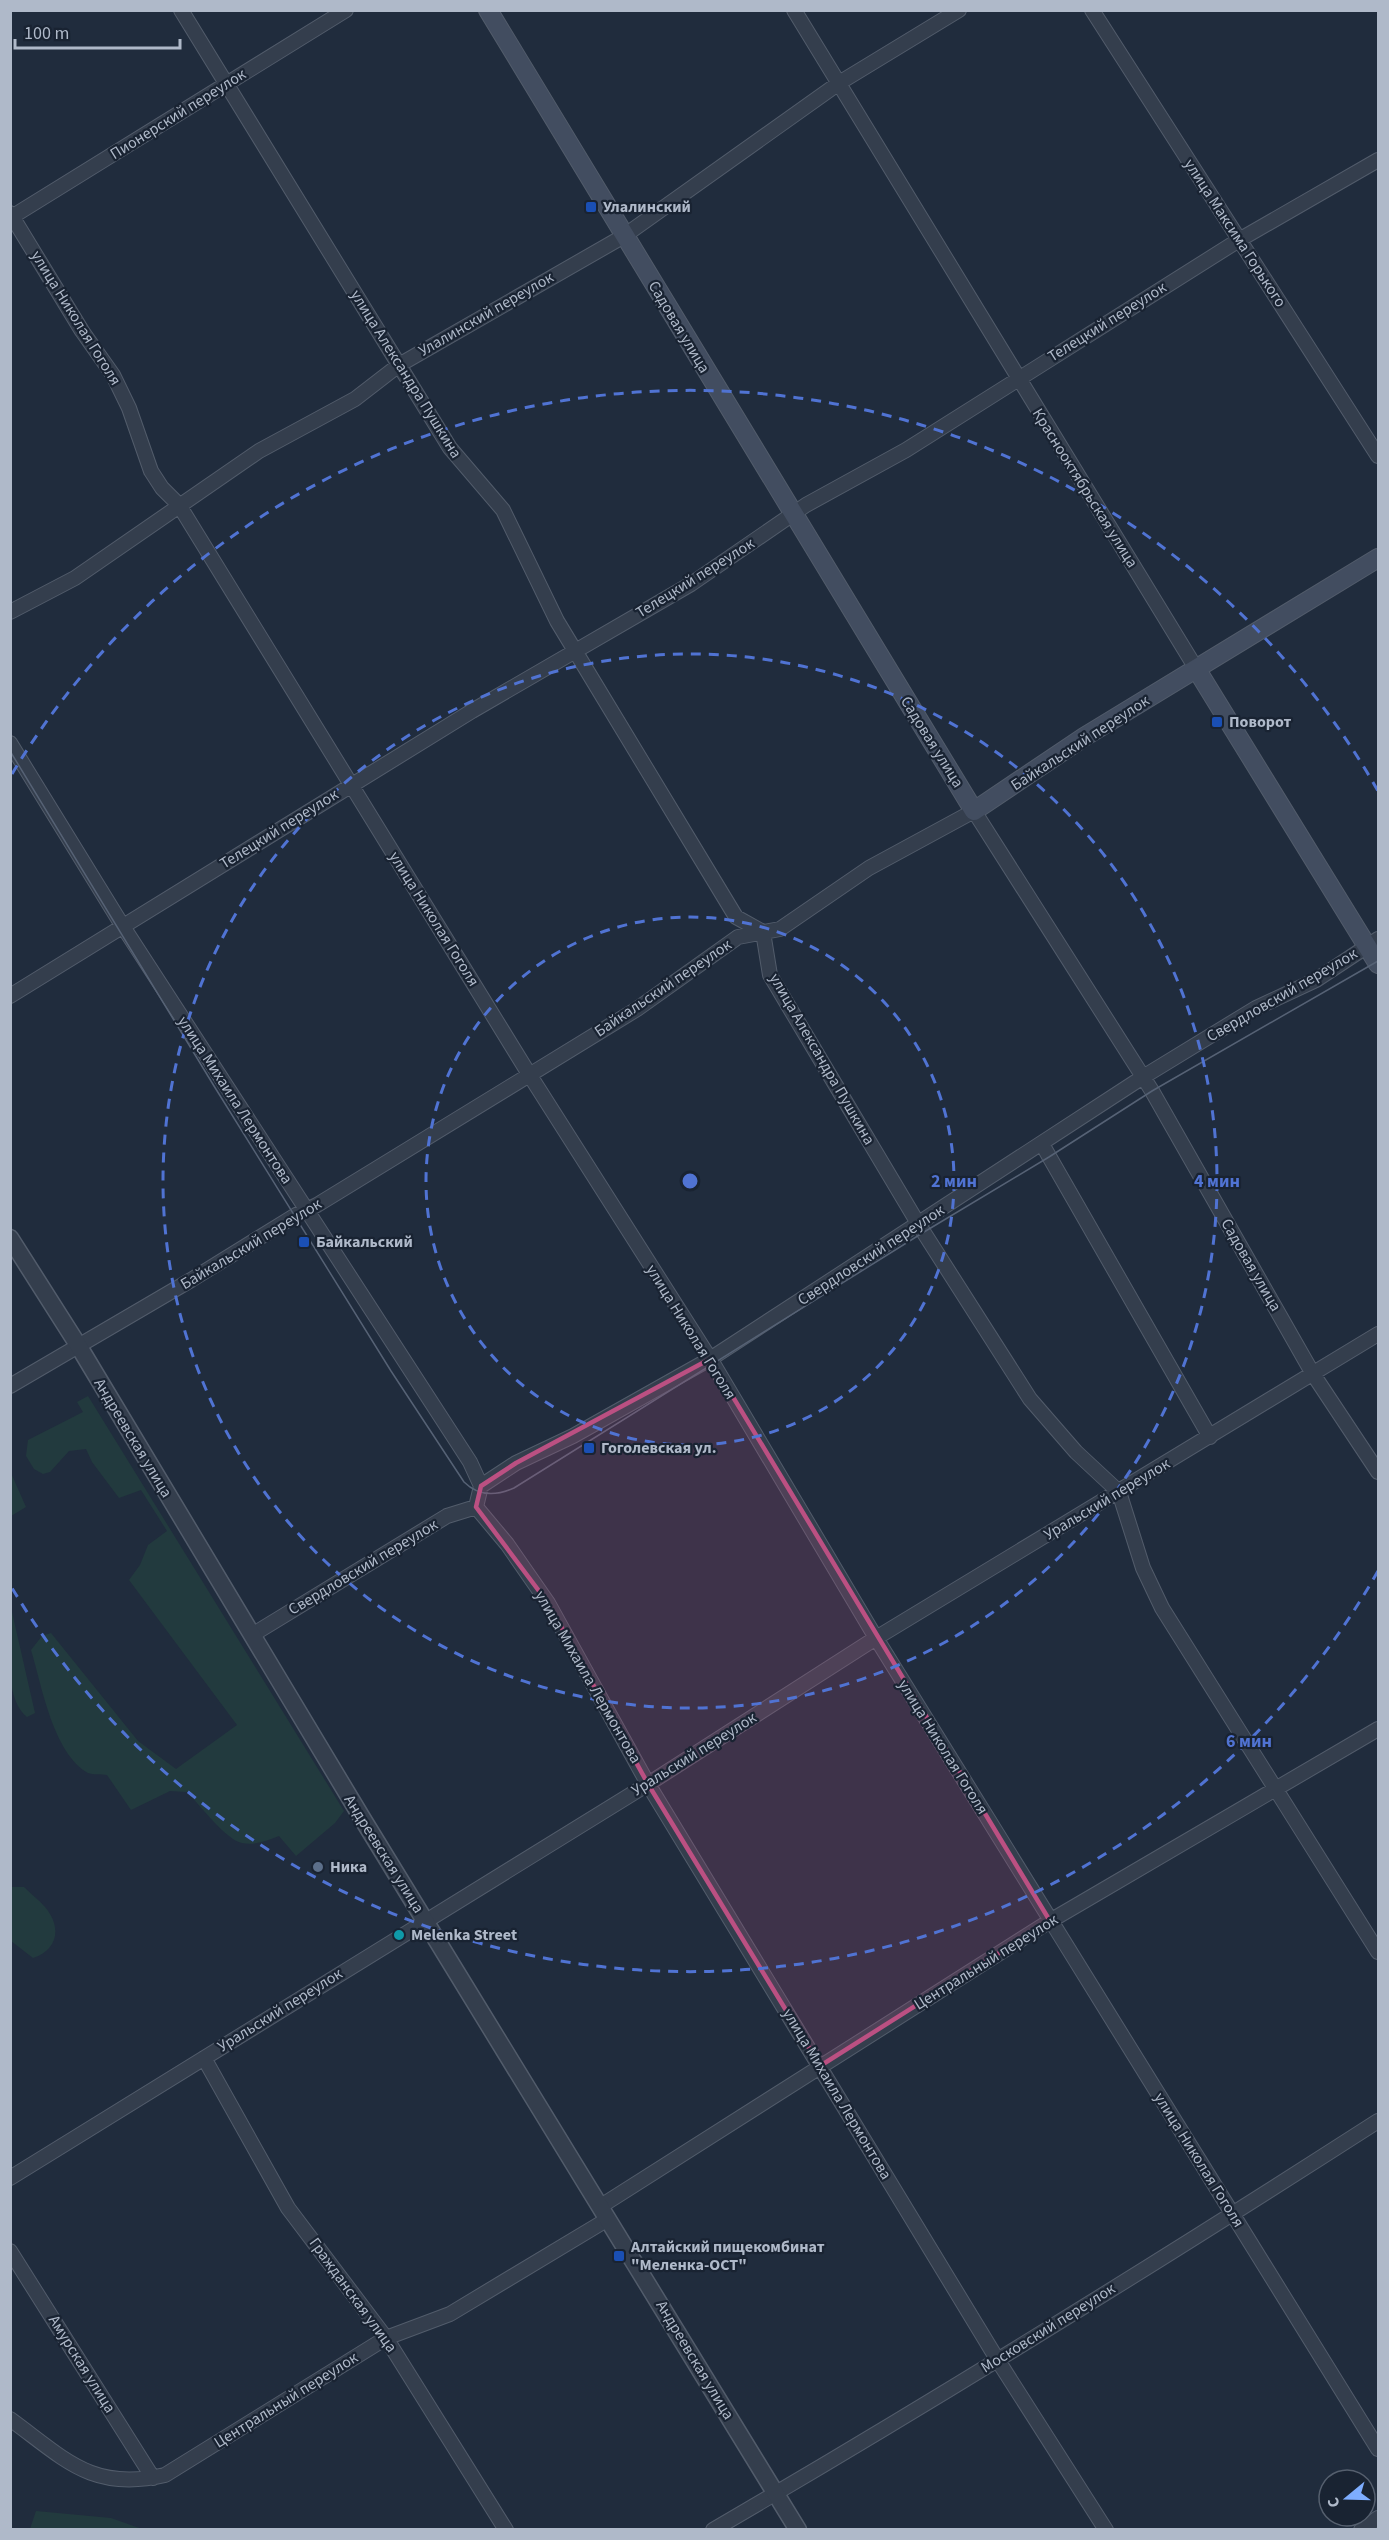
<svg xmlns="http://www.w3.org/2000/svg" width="1389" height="2540" font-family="'Source Sans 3',sans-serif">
  <rect width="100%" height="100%" fill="#202c3d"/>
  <path fill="#223a3e" d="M88,1396L344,1811L335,1823L296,1856L279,1836C268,1840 255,1846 242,1843C226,1840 200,1805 187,1792L170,1791L131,1810L107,1775C101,1774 93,1775 88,1773C53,1753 42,1686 31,1650L42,1636L51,1633L138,1741L176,1769L237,1725L129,1580L140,1565L148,1545L167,1531L141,1490L119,1498L92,1462L86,1449L69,1451L50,1472L43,1474L34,1469L26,1456L28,1440L83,1412L77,1402Z
    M11,1473L26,1507L11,1516H10Z
    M10,1612H12L35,1713L27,1717C3,1698 10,1642 10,1612Z
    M10,1887H24C31,1894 38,1899 45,1907C62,1927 58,1950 33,1958L11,1941Z
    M36,2511L111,2518L142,2529H30Z"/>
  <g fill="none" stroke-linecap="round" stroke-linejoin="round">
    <g stroke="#525c6b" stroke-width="16">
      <path id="minor" d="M181,10L450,448L503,510L557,621L736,917L763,932L770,975L919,1225L1030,1399L1076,1452L1119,1492L1143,1568L1162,1608L1378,1952
        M794,10L1197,670
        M1092,10L1378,456
        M10,213L82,331L113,375L129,408L151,471L162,488L179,505L529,1074L714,1365L876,1638L1378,2449
        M10,218L346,10
        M10,612L75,578L259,451L355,399L399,365L624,236L839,83L959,10
        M10,743L122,925L470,1462L481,1486L476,1507L507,1544L548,1603L648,1784L997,2359L1106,2530
        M10,996L472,711L691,584L806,505L906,450L1239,240L1378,160
        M1042,1144L1210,1437
        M10,1386L191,1280L296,1215L317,1205L637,1009L738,937L780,929L869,868L974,811L1152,1091L1313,1374L1378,1472
        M481,1486L516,1463L573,1436L710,1359L1143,1077L1256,1008L1316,980L1378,939
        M252,1635L447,1516L476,1507
        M204,2058L288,2208L386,2338L506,2530
        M10,2178L648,1784L876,1638L1378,1334
        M601,2206L1050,1921L1378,1729
        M10,2251L153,2478
        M10,2419C65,2459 92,2492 165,2475L386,2338L450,2314L608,2219
        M713,2530C938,2399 1160,2261 1378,2121
        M1361,2530L1378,2518"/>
    </g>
    <g stroke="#525c6b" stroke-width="19">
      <path id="tertiary" d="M10,1238L78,1345L362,1818L798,2530"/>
    </g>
    <g stroke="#525c6b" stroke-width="20">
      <path id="secondary" d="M488,10L974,811L1084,737L1378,558
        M1197,670L1378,964"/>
    </g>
    <use href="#minor" stroke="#343e4d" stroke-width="14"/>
    <use href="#tertiary" stroke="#343e4d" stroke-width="16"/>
    <use href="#secondary" stroke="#424d60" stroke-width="18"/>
    <path stroke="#566275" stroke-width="1.5" d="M10,751L214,1086L391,1371L464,1482C479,1497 496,1496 514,1488L924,1232L1049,1157L1152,1091L1378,961"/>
  </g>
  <path fill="#bb5082" fill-opacity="0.2" stroke="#bb5082" stroke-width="4.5" stroke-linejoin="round" d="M710,1359L1050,1921L820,2066L648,1784L548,1603L476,1507L481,1486L516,1463Z"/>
  <g fill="none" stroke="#5073d3" stroke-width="3" stroke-dasharray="10 8">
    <circle cx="690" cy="1181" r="264"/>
    <circle cx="690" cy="1181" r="527"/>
    <path d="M1378 1571A791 791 0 0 1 12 1588M12 774A791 791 0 0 1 1378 791"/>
  </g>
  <g fill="#1a4fb4" stroke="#192332" stroke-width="2">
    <rect x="585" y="201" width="12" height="12" rx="3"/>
    <rect x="1211" y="716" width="12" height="12" rx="3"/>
    <rect x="298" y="1236" width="12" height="12" rx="3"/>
    <rect x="583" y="1442" width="12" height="12" rx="3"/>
    <rect x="613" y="2250" width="12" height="12" rx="3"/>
  </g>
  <circle fill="#5c6f8a" stroke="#192332" stroke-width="2" cx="318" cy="1867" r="6"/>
  <circle fill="#0f9aa8" stroke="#192332" stroke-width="2" cx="399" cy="1935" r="6"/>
  <g text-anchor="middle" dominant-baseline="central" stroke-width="4.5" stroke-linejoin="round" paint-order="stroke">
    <g font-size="16" fill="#afb9c9" stroke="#192332">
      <text transform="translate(178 114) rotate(-32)">Пионерский переулок</text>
      <text transform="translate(1235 233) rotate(57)">улица Максима Горького</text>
      <text transform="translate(486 314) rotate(-30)">Улалинский переулок</text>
      <text transform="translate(76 318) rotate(58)">улица Николая Гоголя</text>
      <text transform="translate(1107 322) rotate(-32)">Телецкий переулок</text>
      <text transform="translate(679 327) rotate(59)">Садовая улица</text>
      <text transform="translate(406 374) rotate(58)">улица Александра Пушкина</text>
      <text transform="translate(1085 488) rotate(58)">Краснооктябрьская улица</text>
      <text transform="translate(695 578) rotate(-32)">Телецкий переулок</text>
      <text transform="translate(932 742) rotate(58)">Садовая улица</text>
      <text transform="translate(1080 743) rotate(-33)">Байкальский переулок</text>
      <text transform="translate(279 829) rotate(-32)">Телецкий переулок</text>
      <text transform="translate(434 919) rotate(58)">улица Николая Гоголя</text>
      <text transform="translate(663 988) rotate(-34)">Байкальский переулок</text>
      <text transform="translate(1282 995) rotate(-30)">Свердловский переулок</text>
      <text transform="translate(822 1059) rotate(60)">улица Александра Пушкина</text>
      <text transform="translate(235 1100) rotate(57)">улица Михаила Лермонтова</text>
      <text transform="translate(251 1244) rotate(-31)">Байкальский переулок</text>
      <text transform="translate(871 1255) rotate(-33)">Свердловский переулок</text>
      <text transform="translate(1251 1265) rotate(60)">Садовая улица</text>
      <text transform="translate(691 1332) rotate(58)">улица Николая Гоголя</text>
      <text transform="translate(133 1438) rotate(59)">Андреевская улица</text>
      <text transform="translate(1107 1499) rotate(-31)">Уральский переулок</text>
      <text transform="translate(363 1567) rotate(-31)">Свердловский переулок</text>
      <text transform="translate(588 1677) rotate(60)">улица Михаила Лермонтова</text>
      <text transform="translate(943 1747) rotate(58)">улица Николая Гоголя</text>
      <text transform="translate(694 1754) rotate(-32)">Уральский переулок</text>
      <text transform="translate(384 1854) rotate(58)">Андреевская улица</text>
      <text transform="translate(986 1962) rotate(-32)">Центральный переулок</text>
      <text transform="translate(280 2010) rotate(-32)">Уральский переулок</text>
      <text transform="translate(837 2094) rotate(59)">улица Михаила Лермонтова</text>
      <text transform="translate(1199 2160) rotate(58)">улица Николая Гоголя</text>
      <text transform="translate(353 2295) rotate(54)">Гражданская улица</text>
      <text transform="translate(1048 2328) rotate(-32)">Московский переулок</text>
      <text transform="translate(695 2360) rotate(59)">Андреевская улица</text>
      <text transform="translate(82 2364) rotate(58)">Амурская улица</text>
      <text transform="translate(286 2400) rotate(-32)">Центральный переулок</text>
    </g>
    <g font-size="16" font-weight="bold" fill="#afb9c9" stroke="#192332" text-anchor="start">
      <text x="603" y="207">Улалинский</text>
      <text x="1229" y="722">Поворот</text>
      <text x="316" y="1242">Байкальский</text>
      <text x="601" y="1448">Гоголевская ул.</text>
      <text x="330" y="1867">Ника</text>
      <text x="411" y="1935">Melenka Street</text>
      <text x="631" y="2247">Алтайский пищекомбинат<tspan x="631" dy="18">"Меленка-ОСТ"</tspan></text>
    </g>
  </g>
  <circle cx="690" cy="1181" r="9" fill="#5073d3" stroke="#192332" stroke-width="3"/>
  <g font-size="18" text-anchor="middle" font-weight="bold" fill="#5073d3" stroke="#192332" stroke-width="4.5" stroke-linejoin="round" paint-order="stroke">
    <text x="954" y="1187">2 мин</text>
    <text x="1217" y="1187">4 мин</text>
    <text x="1249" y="1747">6 мин</text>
  </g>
  <rect width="1389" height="2540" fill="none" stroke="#afb9c9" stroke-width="24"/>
  <g transform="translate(1347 2498) rotate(251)"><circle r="28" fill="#192332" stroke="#555f6e" stroke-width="1.5"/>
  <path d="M0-4.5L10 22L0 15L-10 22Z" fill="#7eadff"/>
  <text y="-9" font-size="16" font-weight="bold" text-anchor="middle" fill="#afb9c9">С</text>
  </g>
  <path d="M15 39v9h165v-9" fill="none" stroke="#afb9c9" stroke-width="3"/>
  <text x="24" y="39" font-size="18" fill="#afb9c9" stroke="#192332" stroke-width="4.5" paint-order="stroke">100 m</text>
</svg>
